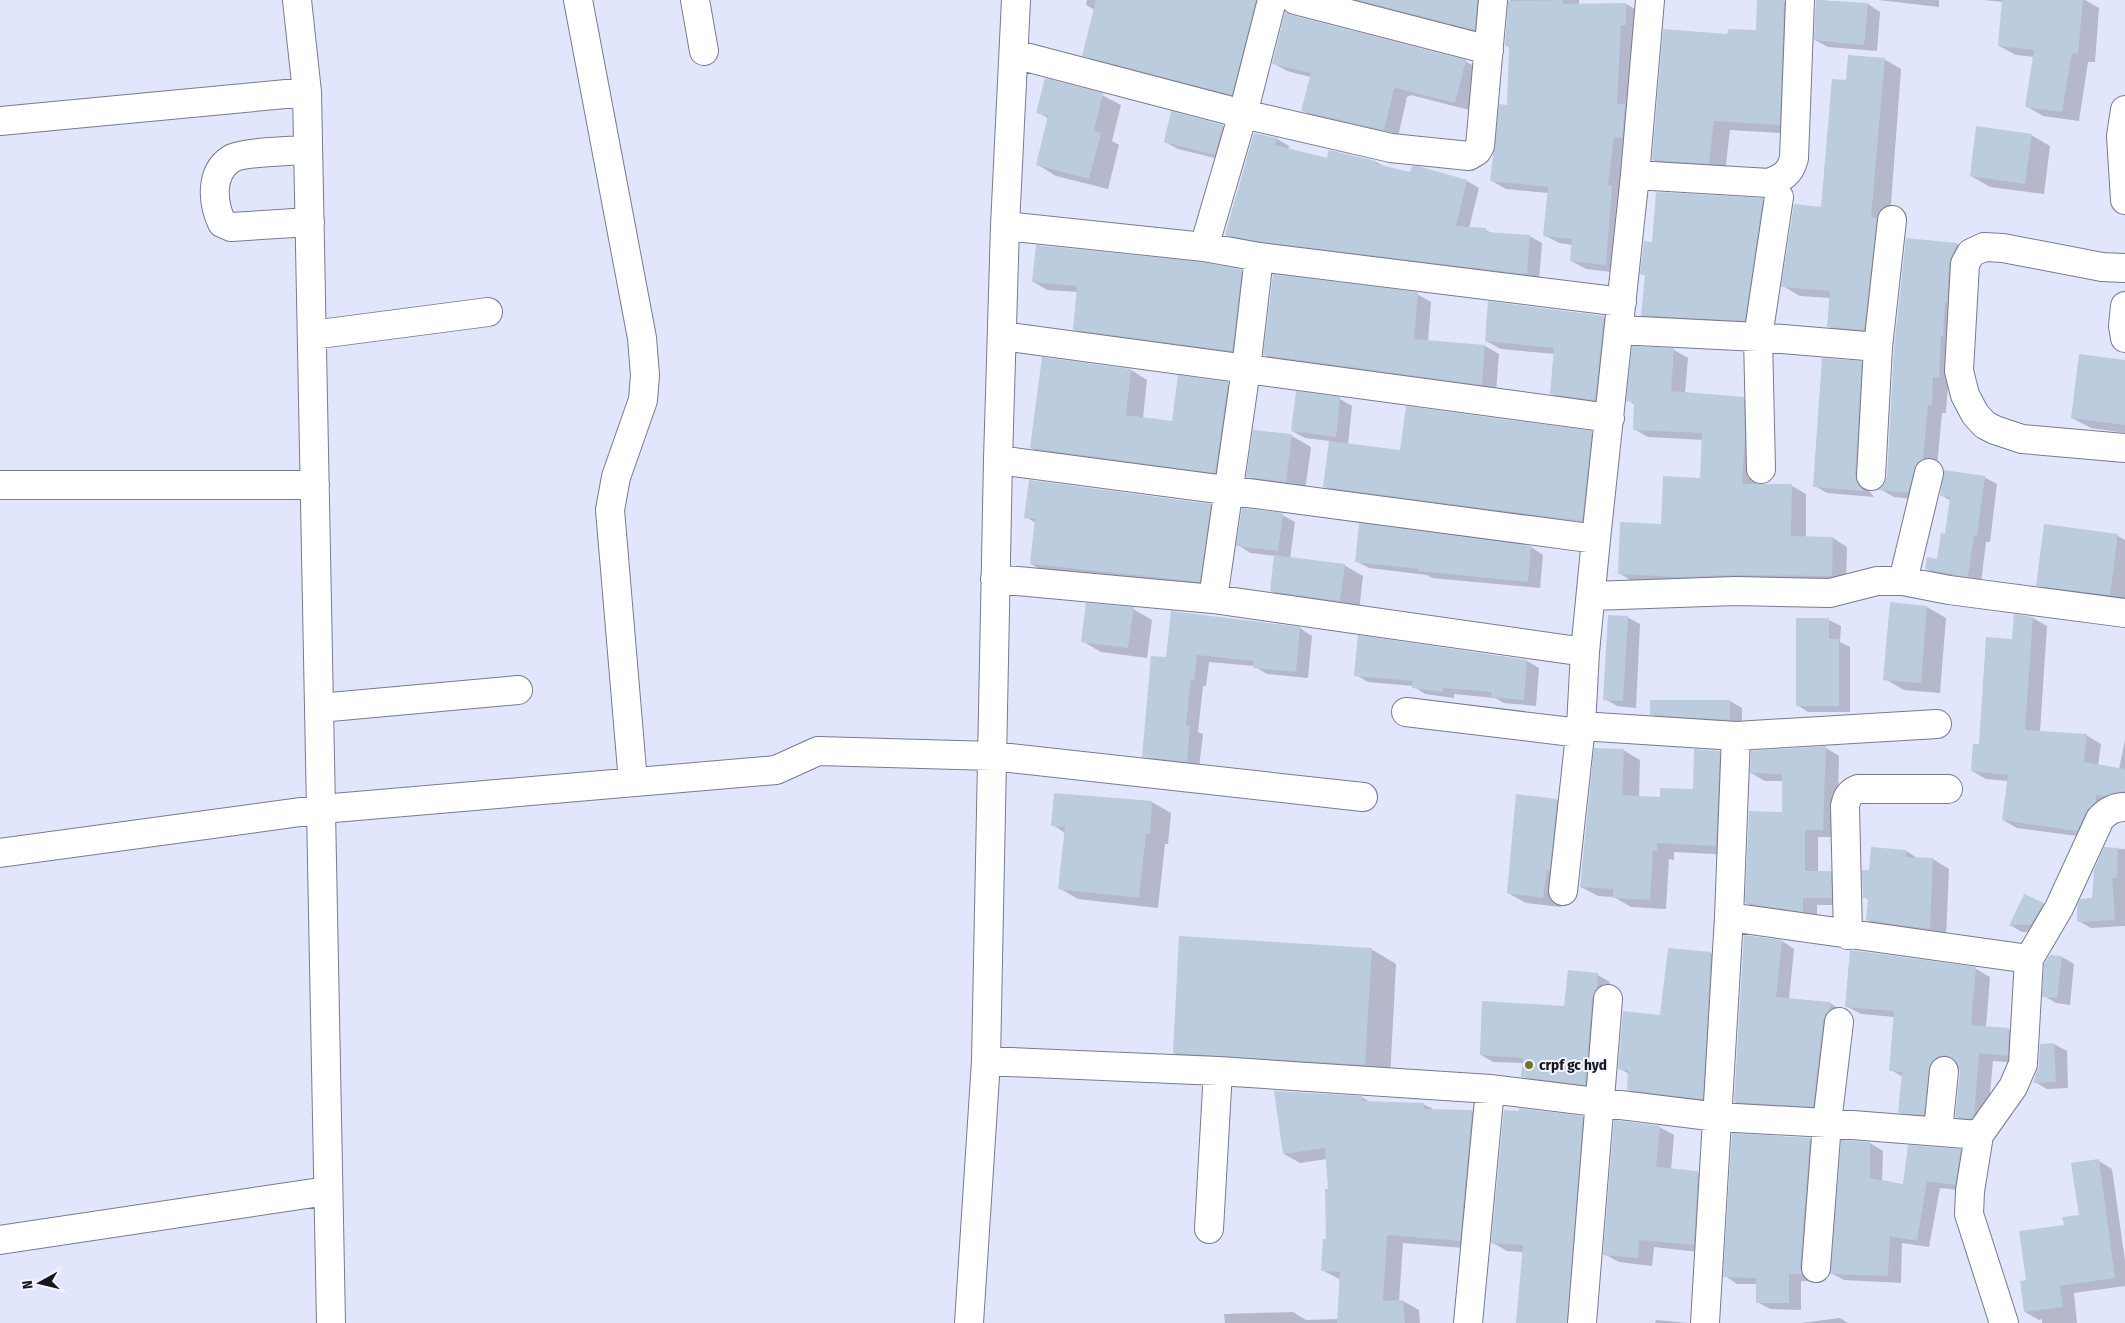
<svg xmlns="http://www.w3.org/2000/svg" width="2125" height="1323" font-family="'Fira Sans Condensed',sans-serif">
  <rect width="100%" height="100%" fill="#e2e6fd"/>
  <path fill="#0003" d="M1087,0H1274L1246,102L1098,63L1084,55L1095,10L1086,5Z
    M1343,0H1494L1489,38Z
    M1510,0H1579V5L1626,4L1640,12L1620,273L1586,269L1571,261L1573,245L1559,243L1544,235L1548,193L1506,189L1492,181L1508,106L1510,48L1506,45Z
    M1758,0H1783V6L1785,0H1806L1796,134L1730,130L1725,173L1670,169L1653,160L1729,36L1757,31Z
    M1816,0L1868,4L1880,12L1877,51L1828,47L1815,40Z
    M1878,0H1939V7Z
    M1983,0H2085L2099,8L2095,62H2088L2079,121L2043,116L2026,106L2034,57L2016,55L1999,46L2003,2Z
    M1884,59L1901,69L1881,339L1845,336L1828,326L1830,298L1800,296L1783,286L1822,208L1847,82Z
    M1465,61L1479,69L1469,110L1411,95L1407,97L1398,137L1317,119L1303,111L1311,77L1287,71L1273,63Z
    M1102,95L1121,105L1112,141L1119,145L1108,189L1056,176L1038,165L1049,119L1038,112Z
    M1172,113L1223,126L1235,133L1227,161L1178,149L1165,142Z
    M1255,134L1277,139L1289,146L1288,150L1328,160L1376,162L1385,167L1411,174L1467,181L1479,188L1469,228L1486,230L1493,234L1529,236L1542,243L1539,281L1239,242L1227,234Z
    M2031,135L2050,146L2044,194L1990,187L1971,176Z
    M1763,200L1777,208L1759,328L1651,323L1640,316H1642L1646,276L1641,274L1653,243Z
    M1957,244L1971,252L1953,385H1948L1946,413H1942L1937,467L1923,500L1894,497L1880,489L1885,485L1888,477L1895,348Z
    M1241,271L1255,279L1246,358L1088,337L1075,329L1078,292L1047,290L1034,282Z
    M1417,294L1431,302L1428,341L1485,346L1499,354L1496,392L1279,363L1265,355Z
    M1604,317L1619,325L1610,408L1566,402L1551,393L1555,354L1501,349L1486,341Z
    M1674,350L1688,358L1685,393L1743,398L1758,406L1757,485L1792,486L1806,494V538H1833L1847,547L1846,584L1633,582L1619,573L1701,479L1703,440L1648,437L1634,429L1635,405L1628,400Z
    M2125,362V433L2091,428L2072,418Z
    M1861,363L1874,370L1868,483L1870,492L1874,497L1827,493L1815,486Z
    M1131,370L1147,380L1143,418L1173,422L1179,377L1228,383L1244,393L1232,482L1048,457L1031,448Z
    M1297,393L1340,399L1352,406L1348,445L1401,452L1591,433L1605,440L1596,528L1338,494L1325,487L1330,441L1305,438L1292,431Z
    M1292,436L1311,447L1305,492L1267,487L1248,476Z
    M1984,477L1997,484L1990,542H1986L1981,583L1939,576L1927,569L1938,560L1946,535L1951,501L1941,495Z
    M1210,505L1225,513L1214,589L1045,572L1031,564L1036,523L1026,517Z
    M1282,515L1295,522L1290,558L1344,565L1363,576L1359,611L1290,602L1271,591L1276,556L1250,553L1238,545Z
    M1360,525L1531,547L1543,555L1540,588L1432,578L1427,575L1369,568L1356,561Z
    M2118,536L2125,540V605L2057,596L2038,585Z
    M1927,607L1946,618L1940,693L1904,690L1885,679Z
    M1133,609L1152,620L1147,658L1101,652L1082,641Z
    M1172,612L1300,628L1312,636L1308,678L1267,674L1254,666L1209,662L1206,686H1203L1198,732L1203,734L1199,768L1156,763L1144,756L1167,659Z
    M1627,617L1640,624L1636,708L1617,706L1605,699Z
    M2033,618L2047,626L2040,732L2086,735L2101,744L2098,766L2119,769L2125,740V802L2092,838L2017,828L2003,820L2008,781L1986,779L1972,771L2013,640Z
    M1797,619L1829,620L1841,626L1840,642L1850,647V712H1808L1797,705Z
    M1527,661L1539,668L1536,706L1504,703L1495,698L1454,694V698L1425,694L1413,686L1368,682L1356,675Z
    M1730,701L1742,708V726L1664,721L1651,714Z
    M1826,748L1839,756L1837,837H1818V872H1831L1844,880L1845,905H1817V919L1760,911L1746,903L1783,813V781H1765L1751,773Z
    M1623,750L1640,760L1639,798L1661,799L1694,791L1719,752L1736,762L1733,855L1674,852V860L1669,859L1666,909L1631,907L1614,897L1598,896L1581,887Z
    M1517,796L1557,800L1575,810L1561,907L1526,903L1508,893Z
    M1152,802L1171,813L1168,844H1165L1158,908L1078,899L1059,888L1065,833L1053,825Z
    M2105,848L2125,849V926L2091,928L2079,921L2093,899Z
    M1872,849L1906,851L1919,859H1933L1949,869L1946,938L1884,929L1867,920L1869,900L1864,897L1871,872Z
    M2043,904L2056,911L2044,931L2022,932L2010,925Z
    M1782,941L1794,949L1789,1000L1830,1003L1843,1011L1826,1113L1747,1109L1735,1102Z
    M1371,949L1396,964L1390,1079L1199,1067L1174,1053Z
    M1711,953L1725,961L1716,1107L1642,1098L1628,1089L1629,1074L1619,1068Z
    M2062,957L2074,964L2070,1005L2056,1003L2044,996Z
    M1976,969L1990,977L1986,1027L2009,1030L2023,1038L2022,1063L1993,1061L1987,1124L1971,1125L1956,1117L1961,1072L1959,1063L1952,1065L1938,1122L1914,1120L1900,1112L1903,1077L1891,1070L1895,1017L1861,1014L1846,1006Z
    M1598,975L1610,982L1597,1091L1535,1083L1523,1076L1524,1063L1493,1062L1481,1055L1565,1008Z
    M2054,1044L2067,1051L2068,1088L2047,1089L2035,1082Z
    M1362,1097L1371,1103L1423,1104L1435,1110L1472,1111L1488,1120L1476,1249L1403,1243L1399,1301H1403L1419,1310L1420,1323H1225L1224,1314L1293,1312L1306,1320L1339,1319L1341,1280L1322,1270L1327,1240L1329,1190L1327,1159L1300,1163L1284,1154Z
    M1583,1117L1597,1126L1581,1323H1518L1523,1252L1507,1251L1493,1243Z
    M1659,1127L1674,1135L1671,1170L1698,1173L1712,1181L1708,1253L1654,1247L1652,1266L1619,1262L1604,1254Z
    M1810,1139L1822,1146L1814,1281H1801V1310L1770,1309L1757,1302V1284H1737L1725,1276Z
    M1870,1143L1883,1151L1882,1181L1905,1185L1961,1150L1973,1158L1968,1191L1940,1188L1929,1247L1902,1243L1901,1283L1844,1280L1831,1273Z
    M2099,1161L2112,1169L2125,1261V1286L2074,1293L2077,1323H2042V1319L2039,1320L2025,1312L2028,1281L2065,1226L2080,1216Z
    M1840,1318L1848,1323H1800Z
    M1656,1320L1689,1323H1655Z"/>
  <path fill="#baccdd" d="M1096,0H1256L1232,95L1082,56Z
    M1358,0H1477L1475,30Z
    M1563,0V4L1626,3V25H1621L1617,104H1625L1622,138L1614,137L1608,185L1612,186L1606,265L1570,261L1572,239L1543,236L1548,187L1490,181L1499,104L1507,105L1509,47L1505,46L1508,1Z
    M1757,0H1784L1780,125L1714,121L1709,164L1652,160L1663,29L1727,34L1728,29L1756,30Z
    M1816,0L1868,3L1864,45L1814,40Z
    M2002,0H2083L2078,54L2072,53L2062,112L2025,107L2034,50L1998,46Z
    M1285,12L1291,15L1466,60L1455,103L1396,88L1394,89L1384,130L1301,111L1311,73L1272,64Z
    M1848,55L1885,58L1871,217L1877,218L1864,330L1827,327L1830,291L1781,287L1794,204L1821,207L1832,79L1846,80Z
    M1045,78L1103,93L1094,131L1101,133L1089,179L1036,165L1048,116L1036,113Z
    M1171,111L1223,125L1215,155L1164,142Z
    M1976,126L2032,134L2025,184L1970,176Z
    M1254,133L1277,138L1275,145L1327,158L1329,150L1376,161V164L1410,172L1412,166H1418L1467,180L1456,226L1486,228V232L1530,235L1527,274L1261,242L1225,235Z
    M1656,192L1763,198L1745,321L1636,315H1641L1645,275L1640,274L1644,241L1652,242Z
    M1906,238L1957,243L1949,263L1947,302H1945L1943,336H1941L1939,378L1933,377L1932,405H1928L1923,459L1917,463L1914,469L1908,493L1878,490L1884,484L1887,477L1894,348Z
    M1036,245L1202,262L1242,270L1232,351L1073,330L1077,286L1032,282Z
    M1273,274L1418,292L1414,339L1485,345L1482,385L1263,355Z
    M1488,301L1604,316L1595,400L1550,394L1554,348L1485,341Z
    M1632,346L1674,348L1671,391L1744,397L1745,436L1742,484H1792L1791,536L1833,537L1832,576L1736,575L1677,577L1618,574L1620,522L1661,524L1663,476L1700,478L1702,433L1633,430L1634,402L1626,401Z
    M2079,354L2125,360V425L2071,418Z
    M1042,357L1131,369L1126,415L1172,421L1178,375L1228,382L1215,473L1030,448Z
    M1822,358L1862,361L1855,475L1857,483L1863,491L1813,487Z
    M1296,391L1340,397L1336,437L1291,431Z
    M1406,406L1592,431L1582,521L1323,487L1329,441L1400,450Z
    M1253,430L1292,434L1286,482L1246,477Z
    M1944,470L1985,476L1977,536L1974,535L1968,577L1925,569L1927,557L1937,559L1941,533L1945,534L1950,497L1940,496Z
    M1029,480L1211,504L1200,582L1030,564L1035,519L1024,518Z
    M1242,508L1283,513L1278,551L1236,546Z
    M1359,523L1531,546L1528,582L1418,571L1419,569L1355,562Z
    M2044,524L2118,534L2110,595L2036,586Z
    M1274,555L1345,564L1340,601L1270,591Z
    M1890,602L1927,606L1921,683L1883,680Z
    M1086,603L1134,607L1128,648L1081,642Z
    M1171,611L1300,627L1296,672L1253,668V661L1197,655L1194,680H1191L1186,725L1190,726L1187,762L1142,757L1151,656L1166,657Z
    M2014,614L2033,617L2025,730L2087,734L2084,762L2125,769V791L2104,796L2096,795V802L2086,812L2077,831L2002,820L2008,775L1971,771L1973,744H1979L1986,637L2012,639Z
    M1608,615L1628,616L1623,701L1603,700Z
    M1796,618H1829V639H1839V706H1796Z
    M1358,635L1527,660L1524,700L1491,697L1492,692L1443,688L1442,692L1412,688L1413,681L1354,676Z
    M1650,700H1730V720L1650,715Z
    M1826,746L1823,830H1805V871H1831L1832,898H1803V912L1745,903L1749,811L1782,812V774L1750,773L1751,751Z
    M1594,748L1624,749L1622,795L1660,797V788L1693,789L1694,749L1720,751L1716,846L1657,843V851L1653,850L1650,900L1613,898V889L1580,887Z
    M1054,793L1152,801L1150,834H1146L1139,898L1058,889L1065,827L1051,826Z
    M1516,794L1557,799L1550,870H1547L1543,898L1507,893Z
    M1871,847L1906,850V857L1933,858L1930,929L1866,920L1868,898H1863L1862,870H1869Z
    M2104,847L2118,848L2117,878H2112L2115,920L2077,922V907L2080,899L2092,898L2094,870Z
    M2024,894L2044,903L2031,924L2009,926Z
    M1744,935L1782,940L1776,997L1830,1002V1010L1823,1020L1813,1107L1734,1102Z
    M1179,936L1372,948L1365,1065L1173,1053Z
    M1668,948L1711,952L1703,1099L1627,1090L1628,1070L1618,1069L1623,1011L1660,1015Z
    M1850,950L1976,967L1971,1025L2009,1028L2008,1056L1979,1053L1974,1116L1971,1119L1955,1117L1960,1072L1958,1065L1953,1059L1945,1055L1937,1057L1932,1062L1929,1069L1924,1115L1898,1113L1902,1072L1889,1071L1894,1011L1845,1007Z
    M2050,955L2062,956L2057,998L2042,997L2044,964Z
    M1568,970L1598,973L1597,989L1592,998L1585,1085L1521,1077L1523,1058L1480,1055L1482,1001L1564,1006Z
    M2054,1043L2056,1082L2033,1083L2039,1065L2040,1044Z
    M1274,1091L1362,1096L1363,1101L1424,1103V1109L1472,1110L1460,1241L1387,1235L1383,1301L1403,1300L1405,1323H1337L1340,1272L1321,1271L1323,1239H1326L1325,1189H1328L1325,1148L1283,1154Z
    M1519,1108L1583,1116L1567,1323H1516L1523,1245L1491,1243L1504,1110L1519,1111Z
    M1614,1120L1660,1126L1656,1167L1698,1171L1694,1245L1639,1240L1638,1258L1603,1255Z
    M1732,1133L1810,1138L1800,1267L1802,1274H1789V1303H1756V1278L1723,1277Z
    M1841,1140L1870,1142V1178L1903,1184L1908,1145L1961,1149L1955,1185L1927,1181L1917,1241L1890,1236L1888,1276L1830,1274Z
    M2099,1159L2115,1278L2060,1286L2063,1307L2024,1312L2020,1281L2026,1280L2019,1231L2064,1225L2062,1217L2079,1215L2071,1163Z"/>
  <g fill="none" stroke-linecap="round" stroke-linejoin="round">
    <g stroke="#787b8f" stroke-width="30">
      <path id="minor" d="M297,0L307,92L331,1323
        M578,0L642,338L645,375L643,400L616,477L610,510L633,782
        M695,0L704,51
        M1295,0L1489,50
        M1014,54L1243,114L1391,148L1469,156L1477,151L1480,146L1493,0
        M2125,110L2121,136L2125,200
        M0,121L307,92
        M308,150C293,151 241,152 231,159C209,173 213,204 222,223L231,227L310,222
        M1635,175L1769,183C1783,177 1790,174 1794,158L1800,0
        M1005,226L1204,247L1259,257L1622,302
        M1204,247L1243,114L1272,0
        M2125,268L2102,267L2003,248L1984,247L1971,253L1965,264L1959,371L1965,395L1975,414L1985,425L1995,430L2022,439L2125,448
        M2125,306L2123,326L2125,338
        M1619,330L1758,337L1878,347L1892,220
        M312,335L488,312
        M1002,336L1610,418
        M998,460L1596,539
        M1761,469L1758,337L1779,197
        M1871,476L1878,347
        M0,485H315
        M995,579L1213,599L1585,652
        M1903,581L1929,473
        M1591,596L1736,591L1830,593L1877,581H1903L1949,590L2125,613
        M1213,599L1246,369L1259,257
        M319,708L518,690
        M1406,712L1580,733
        M1581,726L1736,736
        M0,853L322,809L776,770L818,751L992,756L1363,797
        M1563,891L1581,726L1585,652L1596,539L1635,175L1650,0
        M1729,917L2029,959
        M1848,935L1845,806C1847,797 1849,793 1858,789H1948
        M986,1061L998,460L1005,226L1016,0
        M1938,1131L1944,1071
        M1209,1229L1218,1071
        M0,1240L327,1191
        M1816,1268L1827,1123L1839,1022
        M969,1323L986,1061L1218,1071L1490,1089L1718,1117L1827,1123L1979,1135
        M1468,1323L1490,1089
        M1582,1323L1608,999
        M1705,1323L1729,917L1736,736L1937,724
        M2004,1323L1969,1214L1970,1191L1979,1135L2013,1087L2023,1064L2029,959L2059,908L2100,819C2107,811 2114,807 2125,807"/>
    </g>
    <use href="#minor" stroke="#fff" stroke-width="28"/>
  </g>
  <circle fill="#72761e" stroke="#f3f4fd" stroke-width="2" cx="1529" cy="1065" r="5"/>
  <g text-anchor="middle" dominant-baseline="central" stroke-width="4" stroke-linejoin="round" paint-order="stroke">
    <g font-size="15" font-weight="bold" fill="#16171f" stroke="#f3f4fd" text-anchor="start">
      <text x="1539" y="1065">crpf gc hyd</text>
    </g>
  </g>
  <g transform="translate(40 1283) rotate(262)" stroke="#f3f4fd" stroke-width="4" paint-order="stroke">
  <path d="M0-4L9 19L0 12L-9 19Z" fill="#16171f"/>
  <text y="-8" font-size="14" font-weight="bold" text-anchor="middle" fill="#16171f">N</text>
  </g>
</svg>
